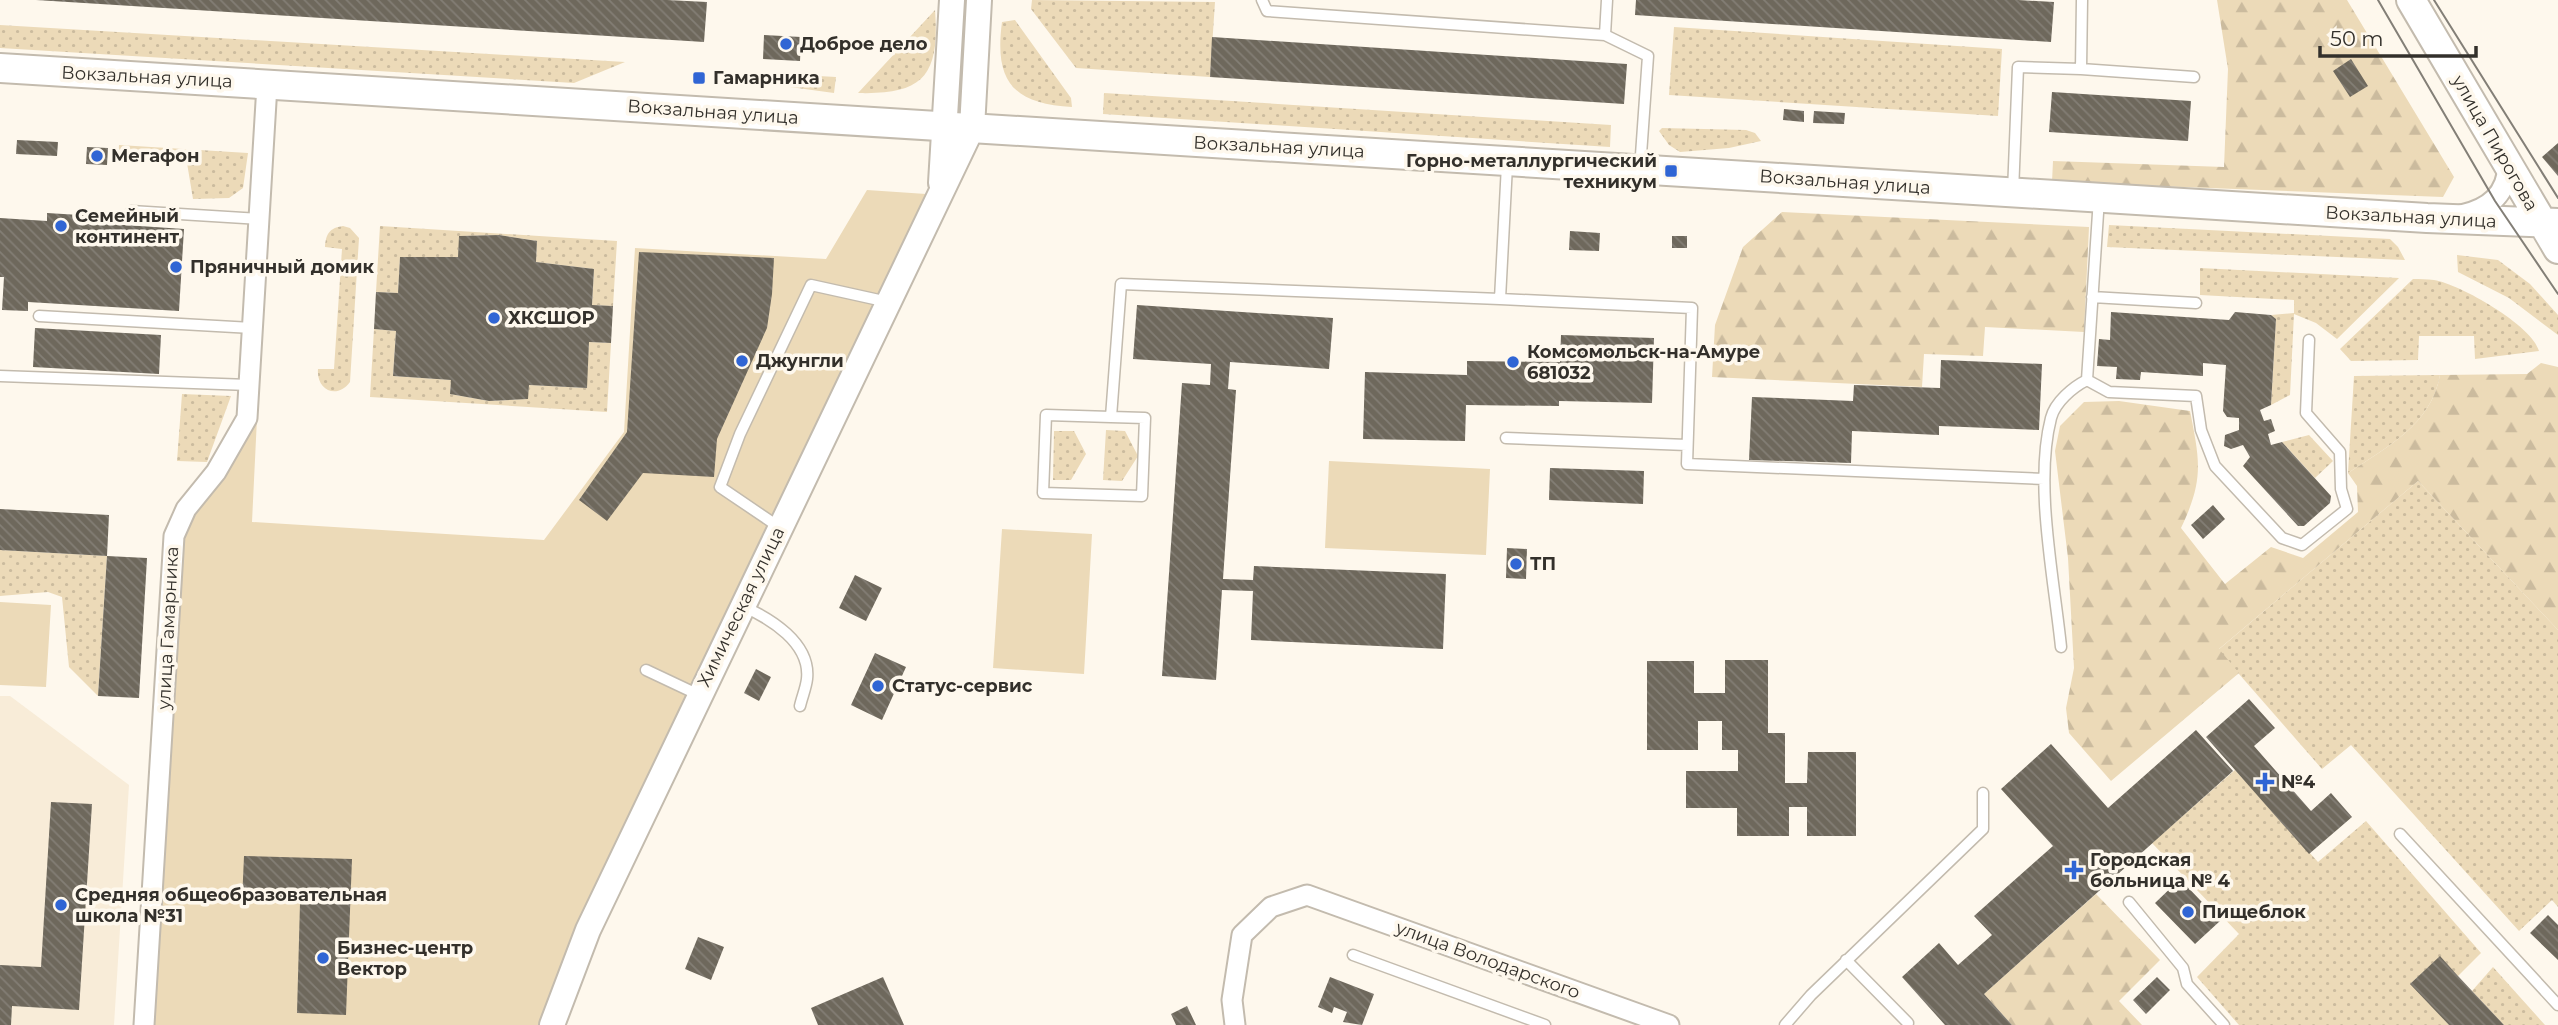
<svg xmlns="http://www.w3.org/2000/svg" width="2558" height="1025" font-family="Montserrat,sans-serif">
  <defs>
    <pattern id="grass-dots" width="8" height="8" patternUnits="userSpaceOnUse" patternTransform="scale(1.75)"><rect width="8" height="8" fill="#ecdab8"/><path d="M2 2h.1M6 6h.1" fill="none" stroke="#cbbb9e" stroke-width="1.8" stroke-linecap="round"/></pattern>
    <pattern id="forest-firs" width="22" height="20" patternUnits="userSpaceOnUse" patternTransform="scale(1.75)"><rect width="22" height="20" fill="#ecdab8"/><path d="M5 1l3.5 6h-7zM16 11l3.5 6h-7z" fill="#cbbb9e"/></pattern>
    <pattern id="building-back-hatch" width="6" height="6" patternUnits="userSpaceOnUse" patternTransform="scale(1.75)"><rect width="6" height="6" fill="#6e685c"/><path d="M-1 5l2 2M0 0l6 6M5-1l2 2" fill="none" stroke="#837e75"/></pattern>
  </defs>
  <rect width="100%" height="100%" fill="#fef8ed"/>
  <path fill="#f8ecd8" d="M0,696H10L129,785L114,1025H0Z"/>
  <path fill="url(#grass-dots)" d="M1032,0L1215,2L1210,77L1076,68L1031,9Z
    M935,10C940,76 923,95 858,93Z
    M1015,20L1071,98L1072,107C1013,104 994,81 1002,22Z
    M0,25L625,62L574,83L0,48Z
    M1674,27L2002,49L1998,116L1669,95Z
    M766,73L836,77L834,93L790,87Z
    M1104,93L1611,125L1610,147L1103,114Z
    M1662,128L1746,130L1755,133L1761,141L1729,148L1680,152L1669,145L1659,131Z
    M119,145L248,153L243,188L229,198L193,199L187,163L118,158Z
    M2109,225L2390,239L2398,247L2405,260L2107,247Z
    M343,226L350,228L359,238L350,382C337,400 316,390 318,369H334L342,249L325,247C326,234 329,228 343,226Z
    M380,226L617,241L613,306L592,305L594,269L536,262L537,241L499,235L460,236L458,257H400L398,293L376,292Z
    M2457,255L2498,260L2530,284L2558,315V335L2509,298L2458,272Z
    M2200,268L2399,278L2337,339L2316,323L2294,314L2290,395L2271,405L2276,319L2271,315L2294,313V300L2200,295Z
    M2413,279C2420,279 2427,279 2434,280C2460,284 2533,326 2539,351L2475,359L2474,336H2419L2418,360L2351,361L2340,349Z
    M374,329L396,331L393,376L451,380L450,394L489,401L527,399L529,385L586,388L589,342L611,343L607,412L370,397Z
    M2440,375C2431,425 2387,447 2348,473L2354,376Z
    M182,394L231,396L207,462L177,461Z
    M1106,430L1125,431L1138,456L1122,481L1103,480Z
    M1054,431H1074L1086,454L1071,480H1053Z
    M2309,435L2333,461L2315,478L2282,442Z
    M2418,481L2558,630V907L2552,900L2519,931L2351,745L2322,769L2218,650Z
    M0,550L107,556L98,696L69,667L62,597L48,592L0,596Z
    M2235,770L2318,862L2366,821L2481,953L2458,976L2440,957L2411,983L2449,1025H2239L2197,977L2239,934L2152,843Z
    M2493,967L2545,1025H2504L2472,991Z"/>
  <path fill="url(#forest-firs)" d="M2217,0H2347L2454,177L2443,197L2052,182L2053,161L2224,167L2228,69Z
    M1782,212L2089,227L2084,332L1985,327L1983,356L1924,354L1922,387L1712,377L1715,325L1743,247Z
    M2541,363L2558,367V630L2418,481L2219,649L2239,673L2111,781L2069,733L2066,708L2074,668L2068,558L2055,451L2060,426L2084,402L2119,401L2190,411C2200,461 2204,480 2181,528L2225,584L2271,547L2303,558L2358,512L2357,486L2348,473C2387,447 2431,425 2440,375L2527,374Z
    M2096,894L2160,960L2119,1001L2142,1025H2012L1984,994Z"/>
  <path fill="#ecdab8" d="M867,190L941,195L552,1025H144L174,536L247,418H257L252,522L544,540L624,432L635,248L826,259Z
    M1329,461L1490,469L1486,555L1325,548Z
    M1002,529L1092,534L1084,674L993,668Z
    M0,602L51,605L46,687L0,685Z"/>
  <path fill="url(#building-back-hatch)" d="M36,0H667L707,2L704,42Z
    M1636,0H2018L2054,2L2051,42L1635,15Z
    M764,35L801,37L800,61L763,59Z
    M1212,37L1627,64L1624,104L1210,77Z
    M2351,59L2368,86L2350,97L2333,71Z
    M2052,92L2191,101L2188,141L2049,132Z
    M1784,109L1804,111V122L1783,120Z
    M1814,111L1845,113L1844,124L1813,123Z
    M17,140L58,142L57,156L16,154Z
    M2558,143V176L2542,157Z
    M87,147L108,148L107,165L86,164Z
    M47,213L96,216L95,223L184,229L179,311L28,302V311L2,310L4,277H0V218L47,221Z
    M1570,231L1600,233L1599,251L1569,250Z
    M499,235L537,241L536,262L594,269L592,305L613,306L611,343L589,342L587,388L529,385L528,399L489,401L450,394L451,380L393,376L396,331L374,329L376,292L398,293L400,257H458L459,236Z
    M1672,236H1687V248H1672Z
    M639,252L774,258L772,294L767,328L717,439L714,477L643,473L607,521L579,500L627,432Z
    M1137,305L1333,318L1329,369L1230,362L1228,389L1236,390L1223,579L1253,580L1254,566L1446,574L1443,649L1251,640L1253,591L1222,590L1216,680L1162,676L1182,383L1210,385L1211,364L1133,359Z
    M2111,312L2229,320L2235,312L2271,315L2276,319L2271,405L2260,410L2264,421L2271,419L2275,431L2268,434L2271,445L2282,442L2331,496L2330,503L2304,526H2298L2243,466L2250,457L2243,445L2231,449L2224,446L2225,435L2239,430V418L2227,417L2223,411L2226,365L2203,363V376L2141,372L2140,380L2116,379L2117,367L2097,366L2099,339L2110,340Z
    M35,328L161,335L159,374L33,367Z
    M1561,335L1654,338L1652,403L1559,401V406L1466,405L1465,441L1363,439L1365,372L1467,375V361L1560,362Z
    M1941,360L2042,364L2039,430L1939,426V435L1852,431L1851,463L1749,460L1752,397L1853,401L1854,385L1940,388Z
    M1550,468L1644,471L1643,504L1549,500Z
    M2213,505L2225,519L2203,539L2191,525Z
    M0,509L109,515L107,556L0,550Z
    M1507,548L1527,549L1526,579L1506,578Z
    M107,556L147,558L139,698L98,696Z
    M855,575L882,588L866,621L839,608Z
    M875,653L906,667L882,720L851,705Z
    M1725,660H1768V733H1785V783H1807L1808,752H1856V836H1807V807H1789V836H1737V808H1686V771H1738V750H1722V721H1698V750H1647V661H1694V693H1725Z
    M756,669L771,677L759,701L744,693Z
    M2249,699L2275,728L2254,746L2311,811L2331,793L2352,817L2309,854L2206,737Z
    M2196,730L2233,771L1984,994L2012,1025H1945L1902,977L1939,943L1958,965L1992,935L1974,916L2053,846L2001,789L2051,744L2108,808Z
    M51,802L92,804L79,1010L12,1006L11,1025H0V965L41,967Z
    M244,856L352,859L346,1015L297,1013L300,903L242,901Z
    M2180,879L2220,921L2195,944L2155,903Z
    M2548,915L2558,925V960L2530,933Z
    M698,937L724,947L711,980L685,969Z
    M2440,956L2458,976L2504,1025H2449L2410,984Z
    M883,977L904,1025H818L811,1008Z
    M1330,977L1374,994L1362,1025L1343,1022L1347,1012L1334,1007L1332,1013L1318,1007Z
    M2157,977L2170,990L2146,1014L2133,1000Z
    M1187,1006L1196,1025H1176L1171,1014Z"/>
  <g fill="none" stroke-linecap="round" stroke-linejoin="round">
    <g stroke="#c3bbae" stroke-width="13">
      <path id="service" d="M1262,0L1267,11L1605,35L1648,56L1640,169
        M1605,35L1607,0
        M2081,69L2194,77
        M2013,192L2018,67L2081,69L2082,0
        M2099,198L2087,380L2109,392L2196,396L2201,430L2215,466L2282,538L2302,545L2347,509L2341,489L2340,452L2306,413L2309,340
        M131,211L259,219
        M2092,297L2196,303
        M1500,299L1692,308L1687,464L2044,479
        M39,316L252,328
        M0,376L249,385
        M1111,417L1046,415L1043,493L1142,496L1145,418L1111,417L1121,284L1500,299L1507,165
        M1506,438L1687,445
        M779,527L720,487L740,434L811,285L888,302
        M742,606C770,618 811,643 807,679C806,688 802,697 800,706
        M2061,647C2054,578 2034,484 2051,418C2055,402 2073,387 2087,380
        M646,670L699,695
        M2400,834L2558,1005
        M2129,902L2183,968L2187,984L2224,1025
        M1353,955L1545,1025
        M1846,960L1908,1023
        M1785,1025L1811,995L1983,829V793"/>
    </g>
    <g stroke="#c3bbae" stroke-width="23">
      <path id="minor" d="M2461,215C2489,209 2507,194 2508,165
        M144,1025L174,536L186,509L216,472L247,418L267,85
        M1235,1025L1232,1000L1242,935L1271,907L1307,895L1669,1025"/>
    </g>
    <g stroke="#c3bbae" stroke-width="28">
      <path id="tertiary" d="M941,183L952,0
        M552,1025L588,930L972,128L979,0"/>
    </g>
    <g stroke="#c3bbae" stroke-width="32">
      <path id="secondary" d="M2411,0L2558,249
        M0,68L2427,218L2558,223"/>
    </g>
    <use href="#service" stroke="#fff" stroke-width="10"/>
    <use href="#minor" stroke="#fff" stroke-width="19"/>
    <use href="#tertiary" stroke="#fff" stroke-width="24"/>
    <use href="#secondary" stroke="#fff" stroke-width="28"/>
    <path stroke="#837f77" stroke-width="2" d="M2378,0L2495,201L2558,294
      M2434,0L2558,198"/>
  </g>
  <g fill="#3065d4" stroke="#fef8ed" stroke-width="2.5">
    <circle cx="786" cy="44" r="7"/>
    <rect x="692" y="71" width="14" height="14" rx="3.5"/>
    <circle cx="97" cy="156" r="7"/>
    <rect x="1664" y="164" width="14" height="14" rx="3.5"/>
    <circle cx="61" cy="226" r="7"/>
    <circle cx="176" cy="267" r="7"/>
    <circle cx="494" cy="318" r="7"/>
    <circle cx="742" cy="361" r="7"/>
    <circle cx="1513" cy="362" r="7"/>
    <circle cx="1516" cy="564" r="7"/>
    <circle cx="878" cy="686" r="7"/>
    <path d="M2261.5 771.5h7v7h7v7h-7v7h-7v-7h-7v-7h7z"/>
    <path d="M2070.5 859.5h7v7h7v7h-7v7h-7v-7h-7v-7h7z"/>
    <circle cx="61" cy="905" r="7"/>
    <circle cx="2188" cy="912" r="7"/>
    <circle cx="323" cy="958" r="7"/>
  </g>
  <g text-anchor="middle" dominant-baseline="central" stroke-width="7" stroke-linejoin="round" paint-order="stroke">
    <g font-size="18" font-weight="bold" fill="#33302b" stroke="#fef8ed" text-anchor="start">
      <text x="800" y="44">Доброе дело</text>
      <text x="713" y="78">Гамарника</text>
      <text x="111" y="156">Мегафон</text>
      <text x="1657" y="161" text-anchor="end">Горно-металлургический<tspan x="1657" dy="21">техникум</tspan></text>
      <text x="75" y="216">Семейный<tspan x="75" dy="21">континент</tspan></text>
      <text x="190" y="267">Пряничный домик</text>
      <text x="508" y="318">ХКСШОР</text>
      <text x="1527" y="352">Комсомольск-на-Амуре<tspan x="1527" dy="21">681032</tspan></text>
      <text x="756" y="361">Джунгли</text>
      <text x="1530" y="564">ТП</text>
      <text x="892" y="686">Статус-сервис</text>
      <text x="2281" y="782">№4</text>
      <text x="2090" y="860">Городская<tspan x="2090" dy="21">больница № 4</tspan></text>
      <text x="75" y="895">Средняя общеобразовательная<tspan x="75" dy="21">школа №31</tspan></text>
      <text x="2202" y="912">Пищеблок</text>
      <text x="337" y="948">Бизнес-центр<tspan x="337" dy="21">Вектор</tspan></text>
    </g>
    <g font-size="18" fill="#33302b" stroke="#fef8ed">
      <text transform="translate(147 77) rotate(3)">Вокзальная улица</text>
      <text transform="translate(713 112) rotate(4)">Вокзальная улица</text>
      <text transform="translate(2495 143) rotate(60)">улица Пирогова</text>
      <text transform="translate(1279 147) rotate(3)">Вокзальная улица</text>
      <text transform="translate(1845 182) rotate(4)">Вокзальная улица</text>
      <text transform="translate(2411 217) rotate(3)">Вокзальная улица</text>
      <text transform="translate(741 607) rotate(-64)">Химическая улица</text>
      <text transform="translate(168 628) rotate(-87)">улица Гамарника</text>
      <text transform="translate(1488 960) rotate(20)">улица Володарского</text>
    </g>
  </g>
  <path d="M2320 46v10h156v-10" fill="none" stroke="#33302b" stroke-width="3.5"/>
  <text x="2330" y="46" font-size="21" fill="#33302b" stroke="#fef8ed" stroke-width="5" paint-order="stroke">50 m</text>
</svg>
